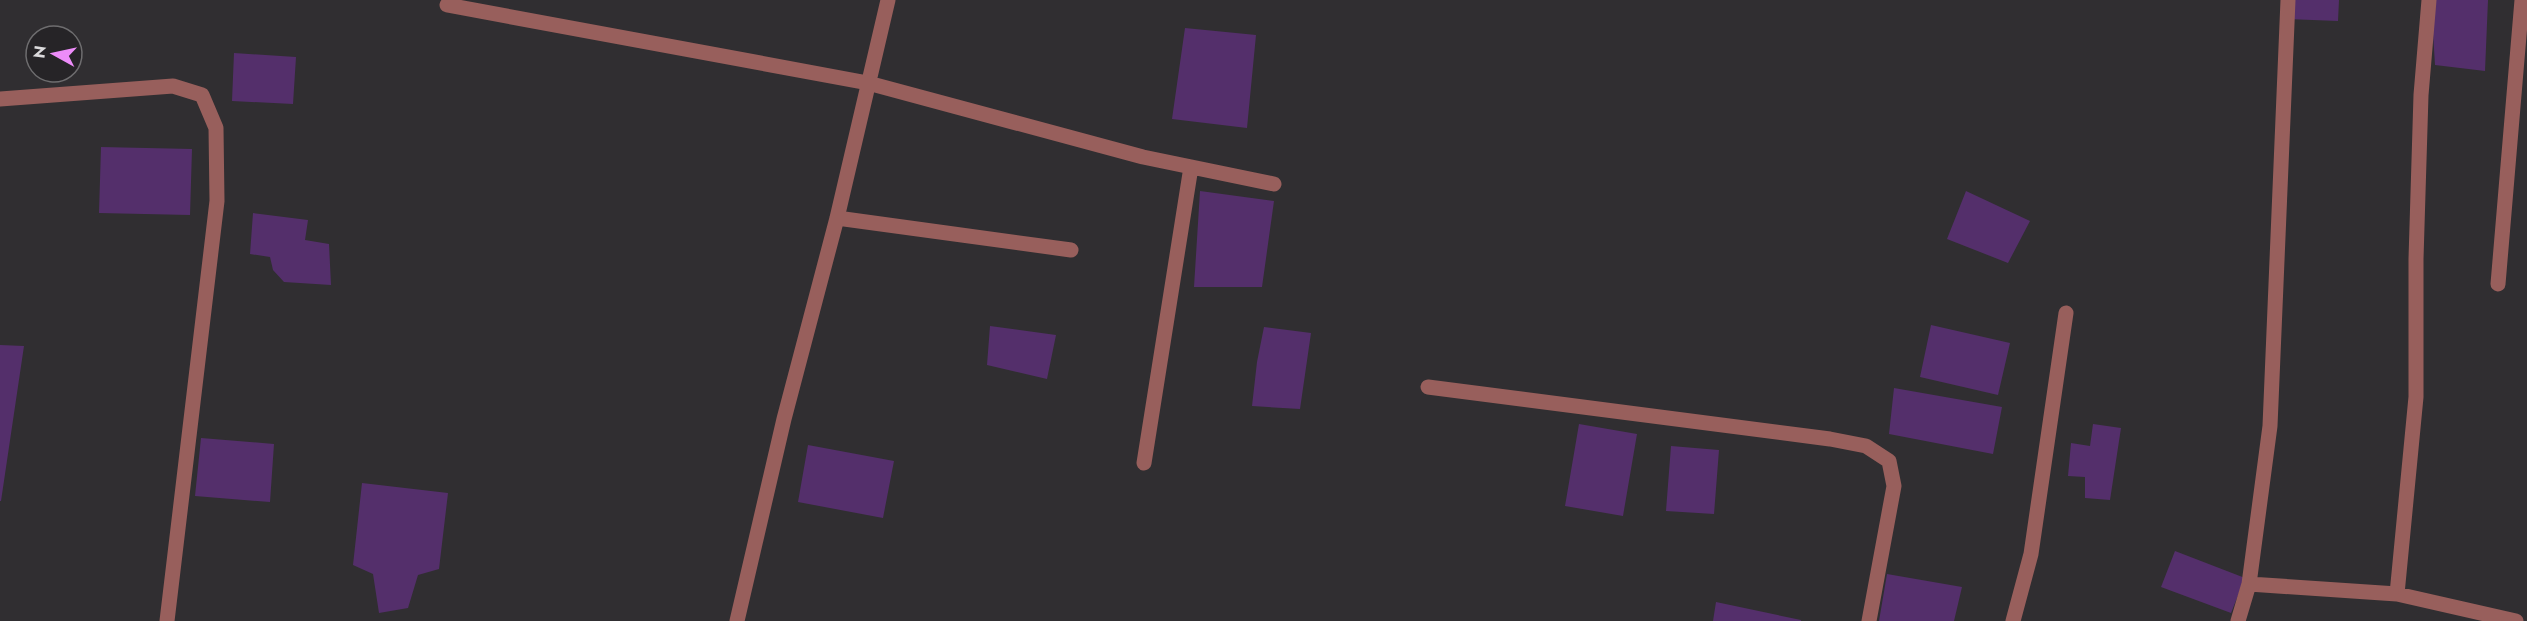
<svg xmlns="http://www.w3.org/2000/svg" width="2527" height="621" font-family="Jost,sans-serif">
  <rect width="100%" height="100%" fill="#302e31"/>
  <path fill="#542f6b" d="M2288,0H2339L2338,21L2287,19Z
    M2431,0H2488L2485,71L2435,65Z
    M1185,28L1256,35L1247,128L1172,119Z
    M234,53L296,57L293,104L232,101Z
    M101,147L192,149L190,215L99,213Z
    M1200,191L1274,201L1262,287H1194Z
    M1966,191L2030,221L2008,263L1947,239Z
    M253,213L308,220L305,240L329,244L331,285L284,282L273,270L270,257L250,254Z
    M1931,325L2010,343L1998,395L1920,377Z
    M990,326L1056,335L1047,379L987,365Z
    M1264,327L1311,333L1300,409L1252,406L1257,362Z
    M0,345L24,346L1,501H0Z
    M1894,388L2002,407L1993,454L1889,434Z
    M1579,424L1637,434L1623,516L1565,506Z
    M2093,424L2121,428L2110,500L2085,498V477L2068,476L2071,443L2090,446Z
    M201,438L274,444L270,502L195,496Z
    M808,445L894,461L883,518L798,502Z
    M1671,446L1719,450L1714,514L1666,511Z
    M362,483L448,493L439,569L418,575L408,608L379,613L373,574L353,565Z
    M2175,551L2245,578L2231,613L2161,587Z
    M1887,574L1962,587L1954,621H1879Z
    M1716,602L1801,620V621H1713Z"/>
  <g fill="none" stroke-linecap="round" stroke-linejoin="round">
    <path stroke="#985f5c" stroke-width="15" d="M447,5L868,83L1143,157L1274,184
      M0,99L173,86L202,95L216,128L217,201L167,621
      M837,218L1071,250
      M2498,284L2522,0
      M1428,387L1830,439L1866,446L1889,461L1894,486L1869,621
      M1144,463L1191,167
      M2249,584L2270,426L2288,0
      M2397,594L2416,397V259L2421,95L2429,0
      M737,621L784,419L837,218L888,0
      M2013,621L2031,554L2066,313
      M2238,621L2249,584L2397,594L2516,621"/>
  </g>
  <g transform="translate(54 54) rotate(278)"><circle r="28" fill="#262427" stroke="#6e6d6f" stroke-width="1.5"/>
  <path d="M0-4.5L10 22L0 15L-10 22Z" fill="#ed8cf9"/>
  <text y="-9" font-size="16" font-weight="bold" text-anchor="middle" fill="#dbdadc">N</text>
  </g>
</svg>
